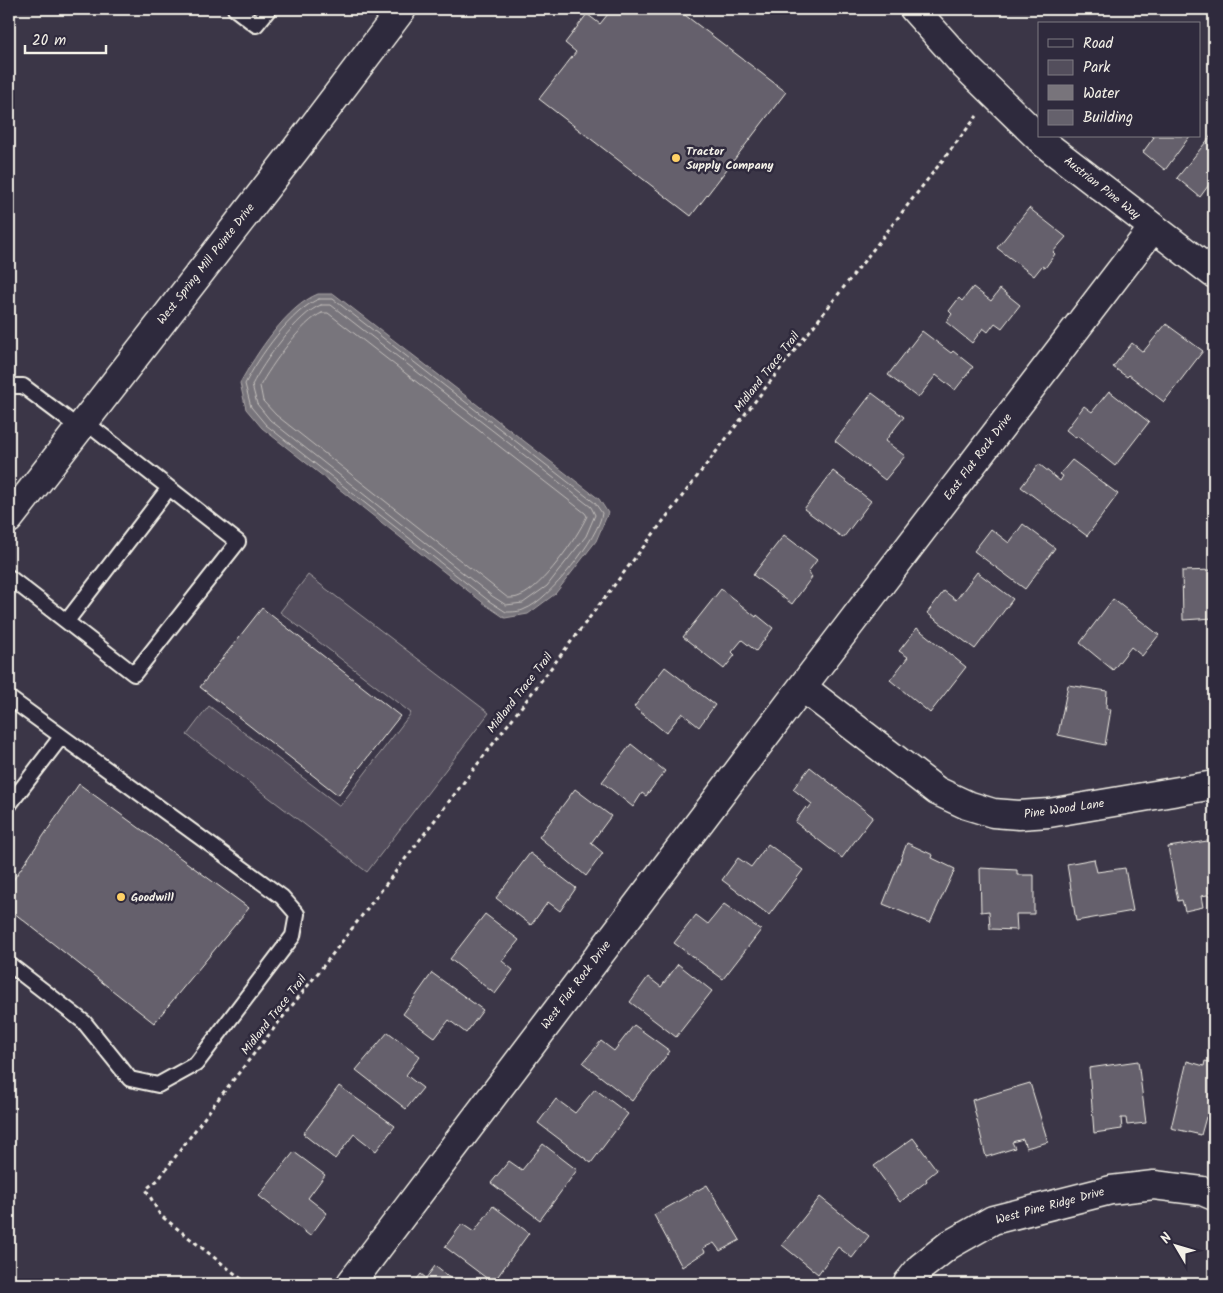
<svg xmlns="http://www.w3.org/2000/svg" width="1223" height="1293" font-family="Kalam,sans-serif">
  <rect width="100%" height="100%" fill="#3b3647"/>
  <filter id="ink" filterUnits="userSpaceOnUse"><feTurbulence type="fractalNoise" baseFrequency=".02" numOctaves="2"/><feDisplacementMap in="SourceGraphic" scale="10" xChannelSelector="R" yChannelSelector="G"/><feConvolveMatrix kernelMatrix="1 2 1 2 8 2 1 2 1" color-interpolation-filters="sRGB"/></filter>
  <g filter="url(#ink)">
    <path fill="#534e5c" stroke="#a4a0a2" d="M308,575L489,713L367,872L187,735L209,706L340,806L411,713L280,612Z"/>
    <path fill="#78747b" stroke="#aaa6a7" d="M318,294H334L599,499L608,513L596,541L555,594L528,614L505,618L486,605L262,428L246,409L240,383C256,354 287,306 318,294Z"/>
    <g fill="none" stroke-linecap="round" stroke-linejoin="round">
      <path stroke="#c2bfbc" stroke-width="1" d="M319,299H333L595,503L602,513C600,536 548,601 525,609C520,612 512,612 506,612L489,601L266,425L251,407L245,384C258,358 292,309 319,299Z
        M321,305H331L591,507L595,515L586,536L547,586L523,603L506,605L492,596L270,420L257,404L252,385C263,363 298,313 321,305Z
        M322,313H328L585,513L587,516C577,538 542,588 520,596C516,598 512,598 508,598L276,415L263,401L260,386C270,367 303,320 322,313Z"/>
    </g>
    <path fill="#65616c" stroke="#f4f1e8" d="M612,9H677L786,92L691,216L539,99L576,52L565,43L587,14L600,24Z
      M1214,132V178L1200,197L1177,178Z
      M1152,136H1190L1165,170L1143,152L1154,137Z
      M1029,208L1066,237L1053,252L1055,254L1045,268L1042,266L1034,276L997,248Z
      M973,287L991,301L1000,289L1020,305L1002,328L995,323L988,332L983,328L972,343L946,322L952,314L949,311L959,298L962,301Z
      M1166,324L1203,351L1164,402L1129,375L1127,377L1113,367L1132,343L1143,352Z
      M922,331L951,353L953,351L973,367L955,390L936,375L918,398L888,375Z
      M1109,391L1149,422L1115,466L1077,436L1076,438L1066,430L1084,406L1092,412Z
      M872,393L904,417L885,441L905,456L885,480L835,441Z
      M1072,460L1118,494L1087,536L1021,487L1039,464L1060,481L1063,476L1060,474Z
      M833,471L871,501L843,538L804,509Z
      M1023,524L1055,548L1025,589L974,551L991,529L1009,543Z
      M784,535L817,560L808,572L812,577L792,604L753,575Z
      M1214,570V618L1183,620L1182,571Z
      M977,572L1013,599L975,649L927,613L944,591L956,600Z
      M721,589L756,617L757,615L773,628L756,651L742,640L732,652L735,655L724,669L683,637Z
      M1113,599L1159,635L1142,656L1131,647L1113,670L1080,643Z
      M262,608L400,716L338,795L200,687Z
      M917,628L966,667L930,713L890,680L908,657L899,651Z
      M665,667L715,705L699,727L682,713L666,733L634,707Z
      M1068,685L1107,691L1106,708L1111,709L1105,745L1058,735Z
      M631,744L665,771L646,796L642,793L633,807L602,782Z
      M810,767L873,817L842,858L795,822L806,807L808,809L812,804L793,789Z
      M79,784L249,908L154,1023L9,909V886Z
      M575,789L611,816L591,843L603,853L586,876L539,837Z
      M1214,840V869L1210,870L1214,894L1201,896L1203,907L1185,911L1182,900L1178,901L1168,847Z
      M907,843L933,855L932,858L955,869L930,923L883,904Z
      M768,844L803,870L769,915L722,880L738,858L751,867Z
      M530,853L576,888L560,911L548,902L531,925L496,898Z
      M1094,859L1097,872L1125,868L1133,911L1076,921L1067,864Z
      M980,868L1017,870V875H1034V914H1016L1017,930L990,929L989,911L981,912Z
      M724,904L761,930L723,979L674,943L696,915L708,924Z
      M485,914L519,940L502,961L513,970L495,994L450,959Z
      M678,964L712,991L676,1037L630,1002L648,977L661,987Z
      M432,973L483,1010L466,1033L449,1020L435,1038L403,1014Z
      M634,1025L670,1051L632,1101L583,1063L601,1041L614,1051Z
      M388,1032L420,1056L406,1075L423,1088L406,1109L356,1070Z
      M1138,1061L1146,1123L1127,1125L1126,1118H1121L1122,1129L1094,1133L1089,1068Z
      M1187,1061L1204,1066L1205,1061L1214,1063V1118L1206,1117L1201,1135L1171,1128Z
      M1030,1083L1048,1142L1026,1148L1023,1139L1012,1142L1015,1148L986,1157L972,1100Z
      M339,1086L395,1126L376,1151L354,1134L335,1159L303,1134Z
      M595,1089L628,1114L591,1163L538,1123L556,1099L575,1113Z
      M913,1138L937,1170L926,1179L927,1181L900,1202L874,1166Z
      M543,1144L577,1170L540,1220L491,1183L509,1161L522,1170Z
      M294,1152L325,1175L308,1198L327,1213L310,1236L259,1196Z
      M707,1185L740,1240L720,1251L714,1243L703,1248L705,1252L682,1267L654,1215Z
      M820,1197L869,1236L852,1258L838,1247L818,1274L782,1245Z
      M493,1206L529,1233L493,1283L445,1247L462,1224L474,1232Z
      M435,1266L457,1284H413L421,1274L426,1278Z"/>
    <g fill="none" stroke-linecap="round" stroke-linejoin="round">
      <g stroke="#f4f1e8" stroke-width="18">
        <path id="lane" d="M235,9L256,25L269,9
          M9,386H23L79,428
          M9,577L134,674L238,542L84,421
          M67,621L169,488
          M9,698L282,897L297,914L293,936L196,1064L158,1085L130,1079L84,1022L9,964
          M9,805L61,737"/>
      </g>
      <g stroke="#f4f1e8" stroke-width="31">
        <path id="street" d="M914,9L965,66L1045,144L1214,274
          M9,519L296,149L402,9
          M802,687L937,791L967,805L993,813L1019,815L1049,813L1214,785
          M351,1283L802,687L1153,228
          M907,1284L921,1267L949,1245L993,1220L1111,1190L1154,1185L1202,1191L1214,1196"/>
      </g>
      <path stroke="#f4f1e8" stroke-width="3" stroke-dasharray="4 4" stroke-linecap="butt" d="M248,1284L160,1215L146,1189L158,1180L219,1098L328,960L735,427L977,116"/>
      <use href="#lane" stroke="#2f2a3d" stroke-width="14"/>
      <use href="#street" stroke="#2f2a3d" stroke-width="28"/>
    </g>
  </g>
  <g fill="#ffd166" stroke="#2f2a3d" stroke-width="2">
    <circle cx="676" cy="158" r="5"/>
    <circle cx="121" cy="897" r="5"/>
  </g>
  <g text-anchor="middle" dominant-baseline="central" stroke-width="5" stroke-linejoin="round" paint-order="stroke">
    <g font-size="12" font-weight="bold" fill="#f4f1e8" stroke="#2f2a3d" text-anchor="start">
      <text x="686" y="151">Tractor<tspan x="686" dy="14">Supply Company</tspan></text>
      <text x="131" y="897">Goodwill</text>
    </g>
    <g font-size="12" fill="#f4f1e8" stroke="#2f2a3d">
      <text transform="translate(1102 188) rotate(38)">Austrian Pine Way</text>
      <text transform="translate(206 264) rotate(-52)">West Spring Mill Pointe Drive</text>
      <text transform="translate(767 372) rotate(-52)">Midland Trace Trail</text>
      <text transform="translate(978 457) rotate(-53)">East Flat Rock Drive</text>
      <text transform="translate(520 693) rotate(-52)">Midland Trace Trail</text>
      <text transform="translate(1064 809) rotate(-8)">Pine Wood Lane</text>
      <text transform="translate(576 985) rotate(-53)">West Flat Rock Drive</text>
      <text transform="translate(274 1015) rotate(-52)">Midland Trace Trail</text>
      <text transform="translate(1050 1206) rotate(-15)">West Pine Ridge Drive</text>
    </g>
  </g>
  <rect width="1223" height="1293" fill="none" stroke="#2f2a3d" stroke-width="30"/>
  <rect x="15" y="15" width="1193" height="1263" fill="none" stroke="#f4f1e8" stroke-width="2" filter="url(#ink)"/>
  <rect x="1038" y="22" width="162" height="115" fill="#2f2a3d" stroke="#7e7a81"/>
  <rect x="1048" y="39" width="25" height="8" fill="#2f2a3d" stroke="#7e7a81"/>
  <text x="1083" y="48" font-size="15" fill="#f4f1e8">Road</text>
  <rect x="1048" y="60" width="25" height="15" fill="#534e5c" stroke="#7e7a81"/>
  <text x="1083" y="72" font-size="15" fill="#f4f1e8">Park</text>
  <rect x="1048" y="85" width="25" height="15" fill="#78747b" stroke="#7e7a81"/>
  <text x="1083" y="98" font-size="15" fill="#f4f1e8">Water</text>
  <rect x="1048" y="110" width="25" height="15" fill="#65616c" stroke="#7e7a81"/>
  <text x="1083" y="122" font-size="15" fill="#f4f1e8">Building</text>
  <g transform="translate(1176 1246) rotate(308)" stroke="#2f2a3d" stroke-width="4" paint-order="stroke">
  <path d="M0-4L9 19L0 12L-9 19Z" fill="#f4f1e8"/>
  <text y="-8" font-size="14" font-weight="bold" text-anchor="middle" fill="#f4f1e8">N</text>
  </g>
  <path d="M25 45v8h81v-8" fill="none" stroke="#f4f1e8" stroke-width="2.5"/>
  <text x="32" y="45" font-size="15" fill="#f4f1e8" stroke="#2f2a3d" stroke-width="4" paint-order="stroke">20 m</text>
</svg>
